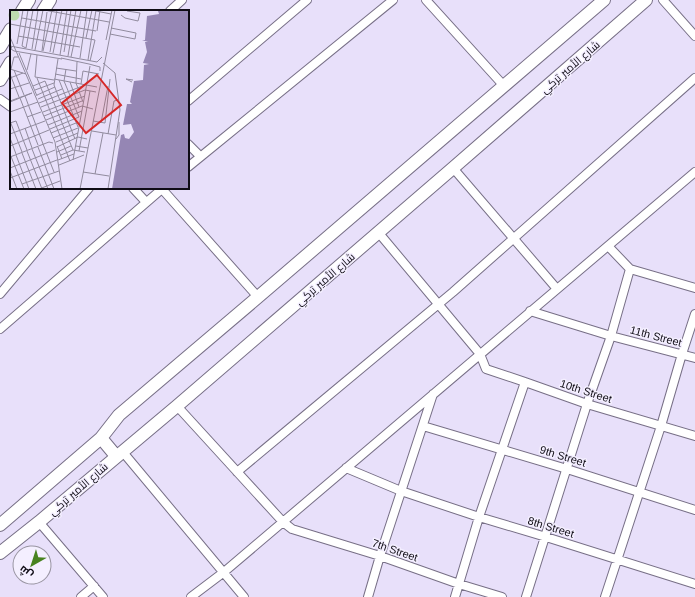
<svg xmlns="http://www.w3.org/2000/svg" width="695" height="597" font-family="Arial,Cairo,sans-serif">
  <rect width="100%" height="100%" fill="#e8e0fa"/>
  <g fill="none" stroke-linecap="round" stroke-linejoin="round">
    <g stroke="#776f86" stroke-width="10">
      <path id="street" d="M426,0L504,86
        M663,0L695,36
        M170,11L182,0
        M0,99L11,107
        M188,101L307,0
        M188,144L200,156
        M188,167L393,0
        M453,168L557,289
        M133,188L146,202
        M162,189L258,297
        M378,232L480,354L486,369L525,382L587,404L695,436
        M608,246L630,269L695,288
        M0,294L89,188
        M530,311L611,336L695,358
        M0,329L163,188
        M177,406L283,522L292,529L380,556L459,584L502,597
        M423,426L567,469L695,510
        M122,451L244,597
        M346,468L401,491L479,517L546,537L695,584
        M237,472L453,292L695,78
        M39,522L103,597
        M81,597L94,586
        M191,597L224,572L695,172
        M368,597L380,556L433,394
        M455,597L479,517L525,382
        M526,597L587,404L611,336L630,269
        M605,597L661,426L682,354L695,314"/>
    </g>
    <g stroke="#776f86" stroke-width="14">
      <path id="primary" d="M22,11L29,0
        M43,11L50,0
        M0,47L11,29
        M0,80L11,62
        M101,438L116,456
        M0,525L101,438L119,415L258,297L604,0
        M0,553L39,522L177,406L453,168L646,0"/>
    </g>
    <use href="#street" stroke="#fff" stroke-width="8"/>
    <use href="#primary" stroke="#fff" stroke-width="12"/>
  </g>
  <g text-anchor="middle" dominant-baseline="central" stroke-width="3" stroke-linejoin="round" paint-order="stroke">
    <g font-size="11" fill="#0f0c15" stroke="#f4efff">
      <text transform="translate(570 67) rotate(-41)">شارع الأمير تركي</text>
      <text transform="translate(325 279) rotate(-41)">شارع الأمير تركي</text>
      <text transform="translate(656 336) rotate(15)">11th Street</text>
      <text transform="translate(586 391) rotate(18)">10th Street</text>
      <text transform="translate(563 456) rotate(17)">9th Street</text>
      <text transform="translate(78 489) rotate(-41)">شارع الأمير تركي</text>
      <text transform="translate(551 527) rotate(17)">8th Street</text>
      <text transform="translate(395 550) rotate(19)">7th Street</text>
    </g>
  </g>
  <g transform="translate(10 10)">
    <rect width="179" height="179" fill="#e8e0fa"/>
    <path d="M-1.5 5a5.5 5.5 0 1 1 11 0a5.5 5.5 0 1 1-11 0Z" fill="#bedcb0"/>
    <path d="M144,0H179V179H102L111,125L114,124L115,128L119,129L124,122L121,114L113,115L117,94H122L120,92L124,71L133,70L134,55L139,54L133,53L137,42L135,32H138L132,30H135L137,6L149,4L148,1Z" fill="#9586b4"/>
    <path fill="none" stroke="#918b9e" stroke-width="1" d="M18,0L12,36L16,38L23,0M34,0L99,12M86,1L101,4M111,5L115,8L128,11L130,3L117,1M12,8L86,21M0,14L85,30L80,51M87,21L90,0M100,24L125,29L126,23L101,18M8,26L70,37M0,27L45,132L52,179M76,28L82,0M96,30L102,0M7,34L13,0M0,36L87,52L92,47M2,36L1,39L4,41L52,49M22,39L28,0M25,40L33,0M32,41L37,2M33,41L42,0M40,42L47,0M54,42L61,0M9,43L27,86M43,43L52,0M27,45L25,67L44,70M50,45L57,0M58,46L66,0M61,47L71,0M51,48L79,54M70,48L77,0M48,49L44,75L65,129M78,50L86,0M67,52L66,73L73,92M93,53L105,63L110,100L98,179M79,54L90,57V61M46,58L66,61M0,59L16,64M1,59L4,47H8M56,59L54,71L69,107M4,60L14,85M17,60L21,44M0,64L9,87M45,64L71,69M0,68L13,63M27,68L60,151M44,69L87,77M49,70L68,117M35,71L63,140L75,142M60,72L69,97M122,72L116,69L123,70M71,74L73,61L89,64M23,76L35,71M0,79L19,73M25,80L44,73M27,85L45,77M15,86L33,134M10,88L28,135M28,89L52,79M0,91L22,83L0,92M29,93L75,75M31,97L75,80L86,82M0,102L28,92M33,102L75,86M34,106L72,91M17,107L31,102M36,110L72,96L83,99M0,111L12,142M83,111L95,113L100,69M0,113L6,111L17,140M91,113L98,76M38,115L72,101M15,118L22,138M40,119L69,107M82,121L106,125M41,123L66,113M0,124L35,111M98,124L104,91L108,90M0,128L6,144M43,128L68,118M106,129L109,125V112M46,132L68,123M33,134L44,162M0,136L39,120M47,136L52,149M66,136L78,138M28,137L44,179M47,137L68,127L77,129M22,139L38,179M17,141L32,179M69,141L80,81M47,142L61,136M12,143L26,179M0,144L14,179M6,145L19,179M51,145L63,140M0,147L39,132L43,133M48,150L64,144M63,150L80,56M49,155L74,145M0,158L45,140M0,161L7,179M73,162L99,166M85,164L93,123M0,168L47,150M12,174L49,161M29,179L50,171M70,179L105,0"/>
    <path fill="#d62828" fill-opacity="0.15" stroke="#d62828" stroke-width="2" d="M87,65L111,95L76,123L52,93Z"/>
    <rect width="179" height="179" fill="none" stroke="#0f0c15" stroke-width="2"/>
  </g>
  <g transform="translate(32 565) rotate(219)"><circle r="19" fill="#f4efff" stroke="#9894a1"/>
  <path d="M0-3L7 15L0 10L-7 15Z" fill="#488320"/>
  <text y="-6" font-size="11" font-weight="bold" text-anchor="middle" fill="#0f0c15">ش</text>
  </g>
</svg>
